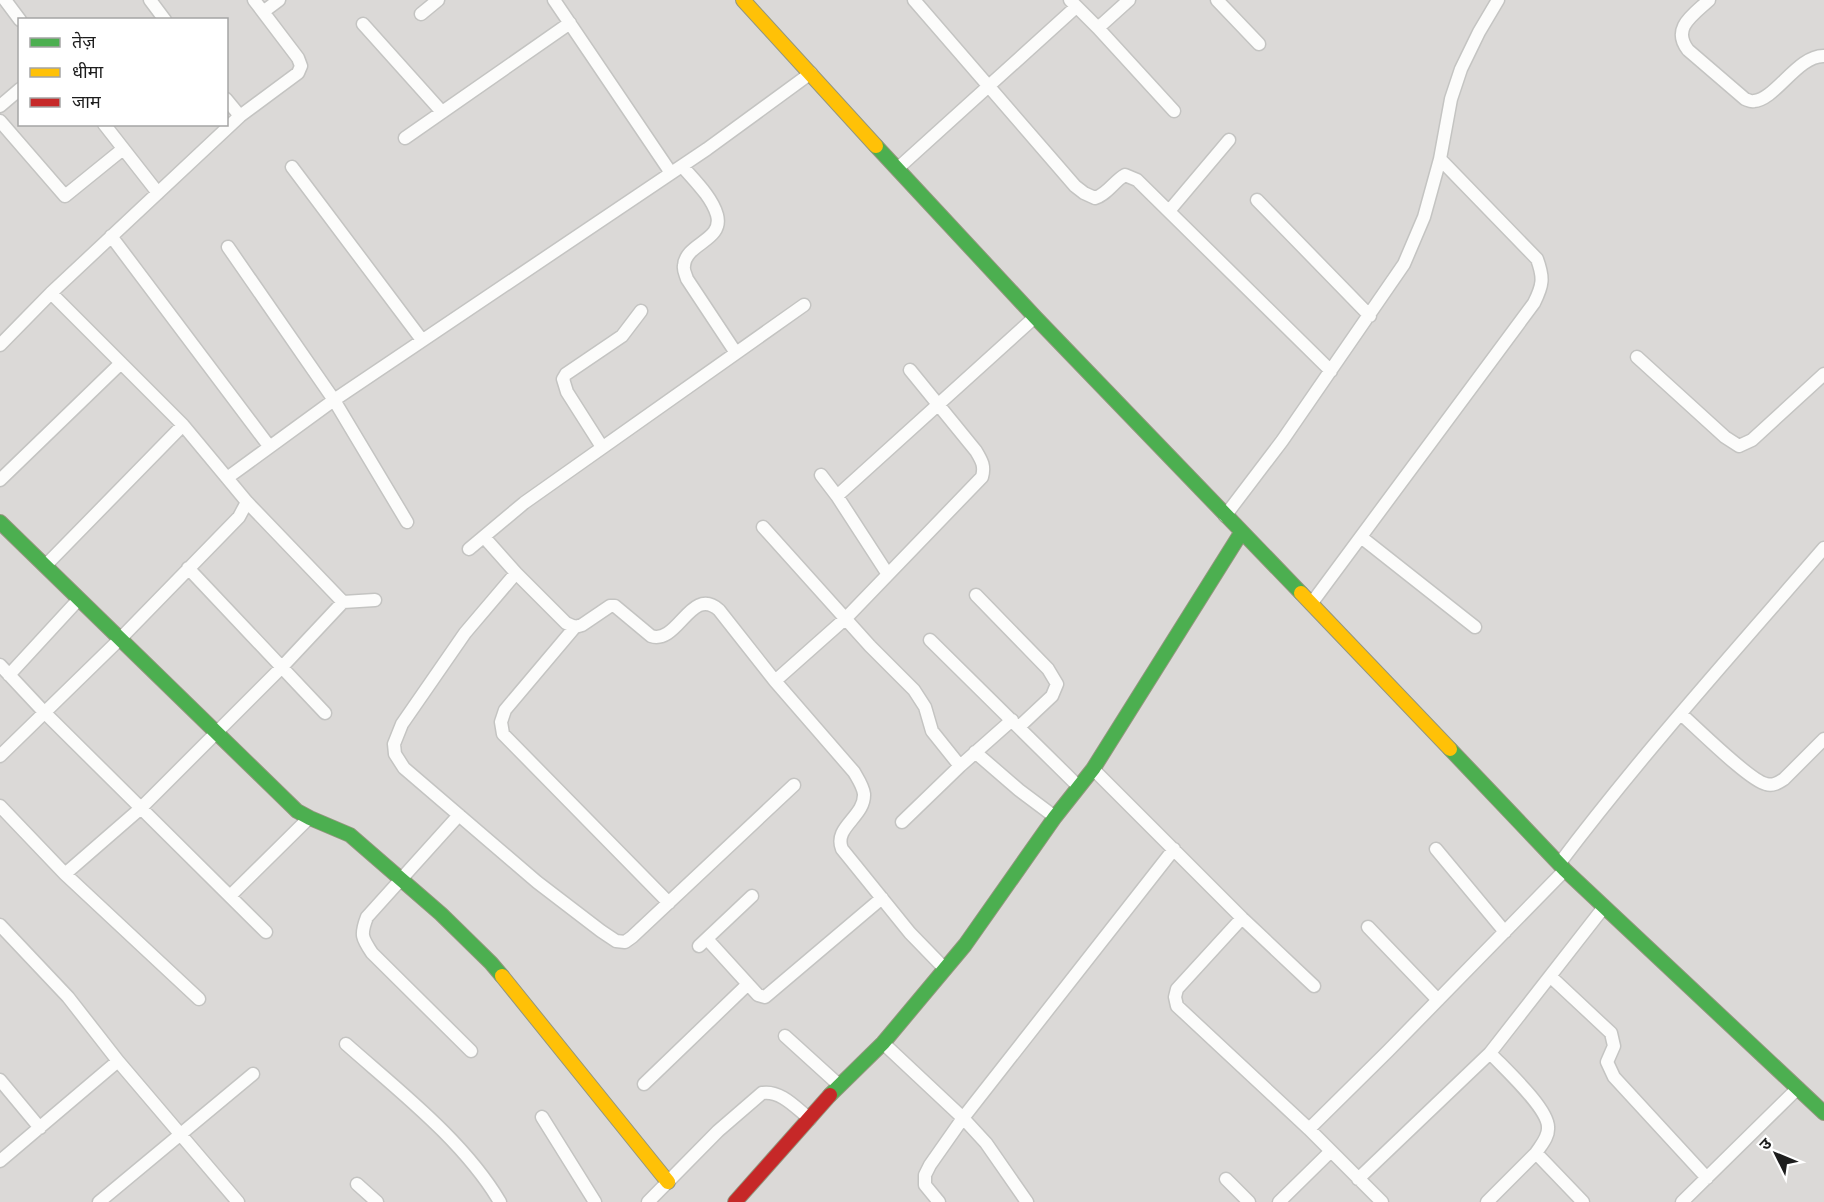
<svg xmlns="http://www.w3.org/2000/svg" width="1824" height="1202" font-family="Quicksand,'Noto Sans Devanagari',sans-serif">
  <rect width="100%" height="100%" fill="#eceae6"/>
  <path fill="#dbd9d7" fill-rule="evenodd" d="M0,0H1824V1202H0ZM20,20H226V124H20Z"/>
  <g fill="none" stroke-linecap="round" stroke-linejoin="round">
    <g stroke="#c4c4c2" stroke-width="15">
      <path id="street" d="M5,0L20,20
        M150,0L165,20
        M554,0L671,173
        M914,0L1075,186L1084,193L1095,198C1108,194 1114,181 1125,175L1137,180L1331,371
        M1070,0L1098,28L1129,0
        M1217,0L1259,44
        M1709,0C1693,15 1671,28 1688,50L1745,99C1748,100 1751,102 1754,101C1775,100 1798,55 1824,56
        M263,12L279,0
        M421,14L438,0
        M363,24L442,112
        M1098,28L1174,111
        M226,99L240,116
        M0,106L20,89
        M0,121L65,196L123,149
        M104,124L158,193
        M405,138L570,23
        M682,166C694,180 712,197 717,215C724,241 685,243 684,266C683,270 686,275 687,279L736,353
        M292,167L422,340
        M897,169L1076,7
        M1257,200L1370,316
        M1169,211L1229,140
        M111,236L269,446
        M228,247L334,400L407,522
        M0,345L51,293L240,116L298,73L301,66L298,58L254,0
        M1637,357L1725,437L1739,446L1752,440L1824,374
        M602,447L567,392L563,379L566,374L622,336L641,311
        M821,475L837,496L887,573
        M227,478L334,400L707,149L811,73
        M0,480L121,363
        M837,496L1035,317
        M247,502L343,602L375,600
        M1225,516L1282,441L1404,264L1424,217L1440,159L1451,99L1461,69L1479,32L1498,0
        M763,527L870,646L914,690L925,707L932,731L960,766
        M484,537L516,573L566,623L575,627L582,625L610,606H615L651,636C678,645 691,585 719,610L775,681L854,772C858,779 863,786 864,794C865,817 833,827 842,849L910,933L945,969
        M1361,537L1475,627
        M469,549L524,503L804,305
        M45,566L183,425
        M188,568L325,713
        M516,573L465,633L402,724L394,744L395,754L404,768L537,882L601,931L616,941L625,942L632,937L794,785
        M976,595L1048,669L1057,684L1052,696L1019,727
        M1311,604L1534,303C1543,285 1544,278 1537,259L1440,159
        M575,627L505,710L501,722L503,734L669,903
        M930,640L1079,787
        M0,665L44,712L266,932
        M9,675L79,599
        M775,681L846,618L982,477C985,466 982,461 976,451L910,370
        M1681,714C1697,728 1750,781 1766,784C1773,786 1778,783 1784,779L1824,739
        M975,752L1019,790L1055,817
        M0,756L120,639L239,517L247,502L183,425L51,293
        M1093,769L1242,918L1314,986
        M0,806L65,874L199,999
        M459,815L367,917C360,935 362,938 372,953L471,1051
        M902,822L960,766L1012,720
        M1436,849L1505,932
        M1559,864C1642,754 1734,652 1824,548
        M65,874L141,808L282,667L343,602
        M230,896L308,819
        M1242,918L1177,989L1175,997L1177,1006L1309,1129L1382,1202
        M0,925L68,997L118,1061L238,1202
        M1368,927L1438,1000
        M707,939L758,995L765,997L882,898
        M699,946L752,896
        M1550,976L1611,1033L1614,1046L1607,1062L1614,1077L1707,1178
        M785,1036L839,1085
        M883,1043L963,1118L986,1143L1027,1202
        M346,1044C399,1091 464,1141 500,1202
        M1490,1053L1604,907
        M0,1080L40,1128
        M644,1084L748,984
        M542,1117L595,1202
        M1309,1129L1388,1051L1565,870
        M0,1161L118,1061
        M1226,1179L1249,1202
        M1358,1179L1490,1053C1504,1068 1548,1108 1548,1127C1549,1137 1541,1145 1536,1153L1583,1202
        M357,1184L377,1202
        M99,1202L253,1074
        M648,1202L718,1131L762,1093C781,1090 796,1108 810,1119
        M939,1202L925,1185V1175L930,1165L963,1118L1174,849
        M1279,1202L1331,1151
        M1487,1202L1536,1153
        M1682,1202L1798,1088"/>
    </g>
    <g stroke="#93967e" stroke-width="16">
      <path id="fast" d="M876,146L1035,317L1301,593
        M0,522L297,811L310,818L350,835L441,914L491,963L502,976
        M1450,749L1565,870L1824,1113
        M830,1095L883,1043L965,945L1055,817L1093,769L1241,533"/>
    </g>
    <g stroke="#93967e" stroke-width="16">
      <path id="slow" d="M743,0L876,146
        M1301,593L1450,749
        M502,976L668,1182"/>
    </g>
    <g stroke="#93967e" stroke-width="16">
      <path id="jam" d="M735,1202L830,1095"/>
    </g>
    <use href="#street" stroke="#fcfcfb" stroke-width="12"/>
    <use href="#fast" stroke="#4caf50" stroke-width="14"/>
    <use href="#slow" stroke="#ffc107" stroke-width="14"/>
    <use href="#jam" stroke="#c62828" stroke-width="14"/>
  </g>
  <rect x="18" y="18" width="210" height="108" fill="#ffffff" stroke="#a5a5a5" stroke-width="1.5"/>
  <rect x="30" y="38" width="30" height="9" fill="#4caf50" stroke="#a5a5a5" stroke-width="1.5"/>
  <text x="72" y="48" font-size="18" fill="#1d1d1d">तेज़</text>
  <rect x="30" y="68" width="30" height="9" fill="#ffc107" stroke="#a5a5a5" stroke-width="1.5"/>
  <text x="72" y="78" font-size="18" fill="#1d1d1d">धीमा</text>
  <rect x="30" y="98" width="30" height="9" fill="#c62828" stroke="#a5a5a5" stroke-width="1.5"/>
  <text x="72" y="108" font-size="18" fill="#1d1d1d">जाम</text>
  <g transform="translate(1776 1154) rotate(313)" stroke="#ffffff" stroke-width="4.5" paint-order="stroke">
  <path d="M0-4.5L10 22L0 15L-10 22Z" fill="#1d1d1d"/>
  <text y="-9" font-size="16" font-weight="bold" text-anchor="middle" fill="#1d1d1d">उ</text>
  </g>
</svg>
